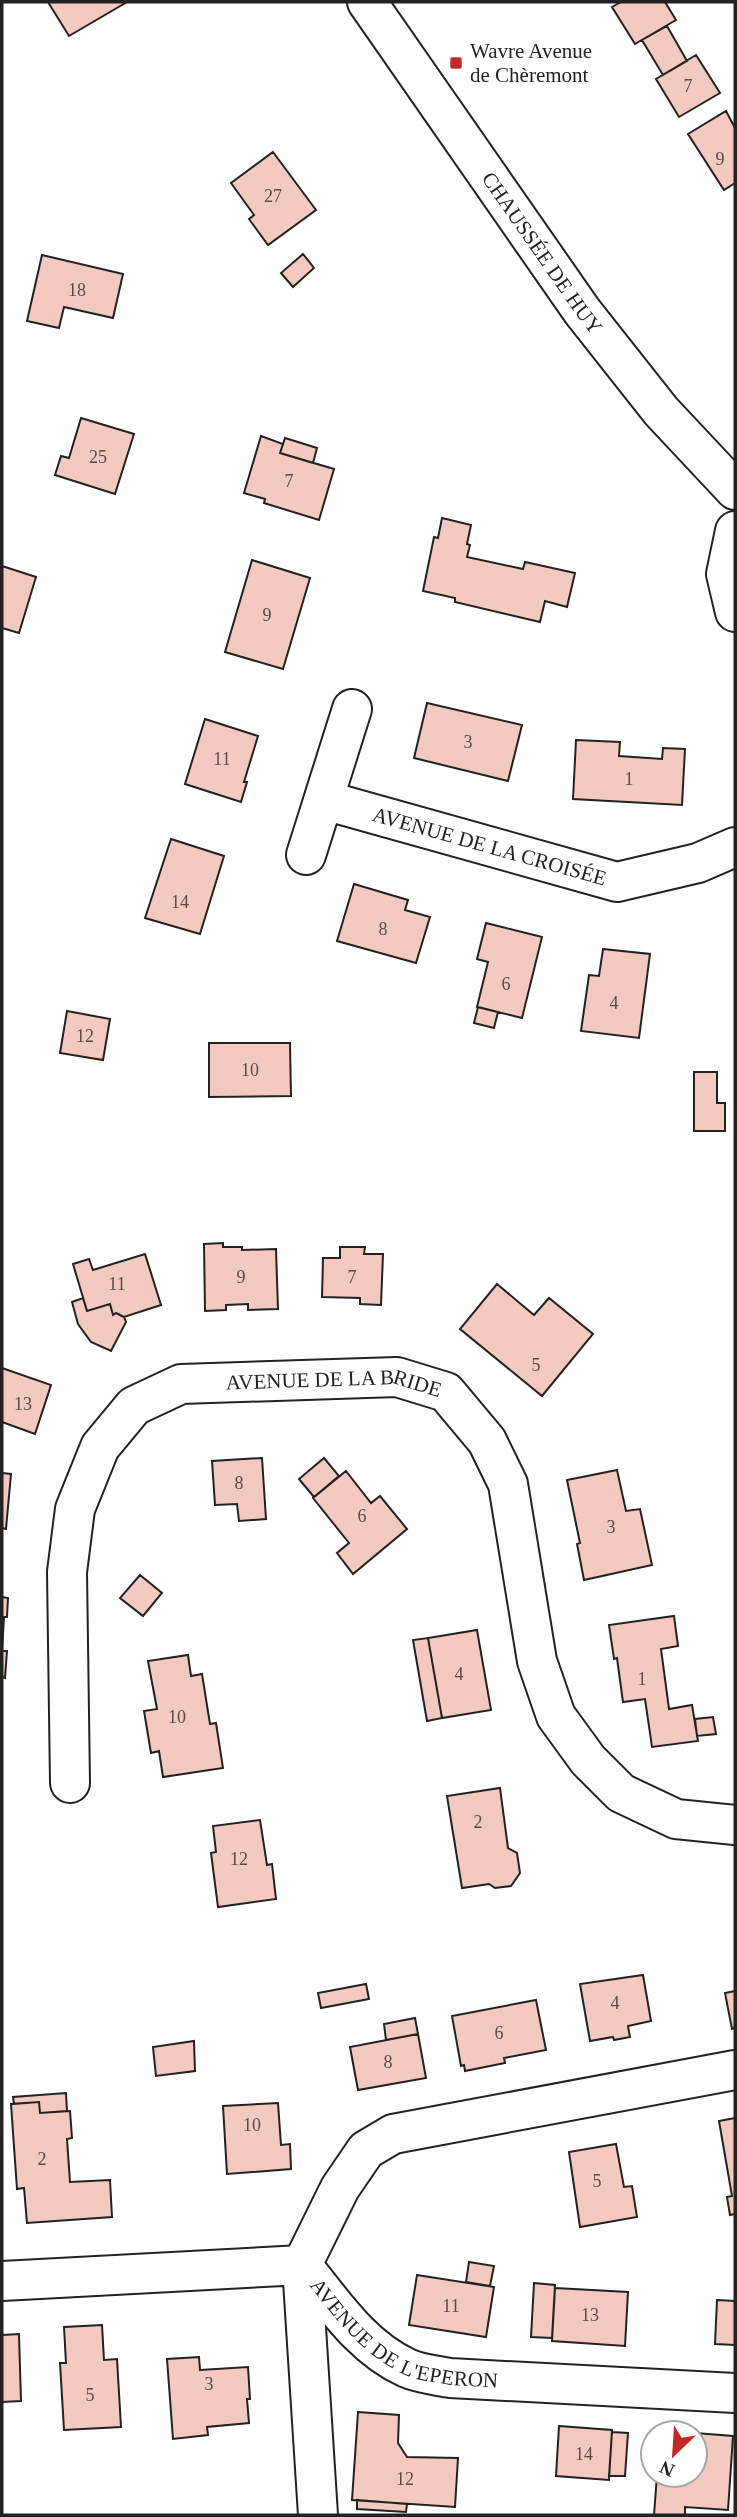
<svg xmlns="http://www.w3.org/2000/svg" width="737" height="2517" font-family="'Times New Roman',serif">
  <rect width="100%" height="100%" fill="#fff"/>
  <path fill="#f3c9c0" stroke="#222" stroke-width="2" d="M48,2H127L69,36Z
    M621,2H665L676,20L635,44L612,7Z
    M667,26L687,61L663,75L642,40Z
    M696,55L720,93L679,117L656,79Z
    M726,111L735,128V183L724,190L688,134Z
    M273,152L316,210L268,245L249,219L254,215L231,183Z
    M303,254L314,268L293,287L281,273Z
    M42,255L123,274L113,318L64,307L59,328L27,321Z
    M81,418L134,434L115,494L55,475L61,456L69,458Z
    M261,436L283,444L280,453L334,469L319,520L264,503L265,499L244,493Z
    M285,438L317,448L313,463L280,453Z
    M442,518L471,525L467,544L470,545L467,557L523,569L525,562L575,573L567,607L545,601L540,622L455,602V598L423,591L434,537L438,538Z
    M252,560L310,578L283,669L225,652Z
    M2,566L36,577L19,633L2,628Z
    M427,703L522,725L508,781L414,758Z
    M205,719L258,736L244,782H247L241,802L185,784Z
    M576,740L620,742L619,756L662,759L663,748L685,749L682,805L573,799Z
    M171,839L224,856L200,934L145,918Z
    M354,884L408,900L405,910L430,917L416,963L337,941Z
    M486,923L542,937L522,1018L477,1007L488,962L477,959Z
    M603,949L650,954L639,1038L581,1031L589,975L599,976Z
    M478,1007L498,1012L494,1028L474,1023Z
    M67,1011L110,1019L103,1060L60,1053Z
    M209,1043H290L291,1096L209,1097Z
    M694,1072H717V1103H725V1131H694Z
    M223,1243V1247H242V1250L276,1249L278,1309L248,1310V1304L226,1305V1310L205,1311L204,1244Z
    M340,1247H365L364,1254H383L381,1305L360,1304V1298L322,1297L323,1258H340Z
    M145,1254L161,1305L124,1317L116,1313L113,1315L110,1304L87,1311L73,1264L89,1259L93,1270Z
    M497,1284L534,1315L549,1298L593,1334L542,1396L460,1329Z
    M83,1298L87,1311L110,1304L113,1315L116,1313L124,1317L126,1322L111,1351L91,1342L78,1324L72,1302Z
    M2,1368L51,1385L35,1434L2,1422Z
    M262,1458L266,1519L239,1521L237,1504L215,1505L212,1461Z
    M324,1458L339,1476L314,1497L299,1479Z
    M617,1470L626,1511L640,1509L652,1565L584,1580L577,1544L580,1543L567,1480Z
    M346,1471L371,1503L380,1496L407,1529L353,1574L337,1553L349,1543L313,1498Z
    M2,1473L11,1474L6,1529L2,1528Z
    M140,1575L162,1593L143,1616L120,1598Z
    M2,1597L8,1598L7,1617H2Z
    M674,1616L678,1646L661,1649L669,1709L692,1705L698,1741L652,1747L645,1699L623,1702L617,1658L614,1659L609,1625Z
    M2,1617H4L2,1651H7L5,1678L2,1677Z
    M477,1630L491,1710L442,1718L428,1638Z
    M428,1638L442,1718L427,1721L413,1640Z
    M188,1655L191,1676L202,1674L210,1724L216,1723L223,1768L163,1777L159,1751L151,1753L144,1711L157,1709L148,1661Z
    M713,1717L716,1734L697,1736L695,1719Z
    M500,1788L508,1848L517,1853L520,1873L511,1886L495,1888L489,1884L462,1888L447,1796Z
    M260,1820L267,1865L272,1864L276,1899L218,1907L211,1853L216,1852L213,1826Z
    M643,1975L651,2021L628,2026L630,2037L614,2040L613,2037L590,2041L580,1984Z
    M366,1984L369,1999L321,2008L318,1993Z
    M735,1991V2028L732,2029L725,1993Z
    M536,2000L546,2050L504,2058L505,2063L465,2071L464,2065L461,2066L452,2016Z
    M415,2018L418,2034L386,2040L384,2024Z
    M418,2034L426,2078L358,2090L350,2047Z
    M194,2041L195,2071L156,2076L153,2047Z
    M66,2093L67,2111L40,2113L39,2102L14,2104L13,2097Z
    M39,2102L40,2113L70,2111L72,2138L67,2139L70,2182L110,2180L112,2217L27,2223L24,2188L17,2189L11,2104Z
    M278,2103L281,2145L290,2144L291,2169L227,2174L223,2106Z
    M735,2118V2214L730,2215L727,2197L732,2196L719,2121Z
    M616,2144L624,2187L632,2186L637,2217L580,2227L569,2152Z
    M469,2262L494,2266L490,2286L466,2282Z
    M417,2275L494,2287L486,2337L409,2325Z
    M534,2283L555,2285L552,2338L531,2337Z
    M555,2288L628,2292L625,2346L552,2341Z
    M717,2300L735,2301V2345L715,2344Z
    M102,2325L104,2360L117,2359L121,2427L64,2430L60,2363H66L64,2327Z
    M19,2334L21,2401L2,2402V2335Z
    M199,2357L200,2370L248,2367L250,2399H247L249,2423L207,2427L208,2435L173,2439L167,2359Z
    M358,2412L399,2415L398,2443L407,2457L458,2458L455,2507L352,2500Z
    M559,2426L612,2430L609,2480L556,2476Z
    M612,2432L628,2433L625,2476H609Z
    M695,2433L733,2436L728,2510L685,2507V2515H654L657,2475H695Z
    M357,2500L407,2504L406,2512L357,2509Z"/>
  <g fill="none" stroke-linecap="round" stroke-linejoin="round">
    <g stroke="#222" stroke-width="42">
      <g id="minor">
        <path d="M735,531L726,574L735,612"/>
        <path id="s1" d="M324,800L617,882L698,863L735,847"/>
        <path d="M306,855L352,709"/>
        <path id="s2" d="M70,1783L67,1572L75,1509L100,1447L134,1406L181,1384L397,1377L446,1392L487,1441L508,1484L537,1661L556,1716L588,1760L621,1793L676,1819L735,1825"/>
        <path id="s3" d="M735,2070L393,2134L366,2150L340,2188L302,2265C333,2303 361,2347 407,2368C420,2374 436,2375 450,2378L735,2393"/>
        <path d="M2,2281L302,2265L318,2515"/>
      </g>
    </g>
    <g stroke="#222" stroke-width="42">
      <g id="major">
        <path id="s4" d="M367,2L582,311L661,411L735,490"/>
      </g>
    </g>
    <use href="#minor" stroke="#fff" stroke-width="38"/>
    <use href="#major" stroke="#fff" stroke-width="38"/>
  </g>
  <rect fill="#c62828" stroke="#fff" stroke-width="2.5" x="449" y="56" width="14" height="14" rx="3.5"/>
  <g text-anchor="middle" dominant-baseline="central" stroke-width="5" stroke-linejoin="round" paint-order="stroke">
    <g font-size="18" fill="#564c4a">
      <text x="688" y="86">7</text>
      <text x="720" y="159">9</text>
      <text x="273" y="196">27</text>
      <text x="77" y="290">18</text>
      <text x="98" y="457">25</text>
      <text x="289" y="481">7</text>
      <text x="267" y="615">9</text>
      <text x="468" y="742">3</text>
      <text x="222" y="759">11</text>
      <text x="629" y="779">1</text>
      <text x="180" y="902">14</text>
      <text x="383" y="929">8</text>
      <text x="506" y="984">6</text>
      <text x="614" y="1003">4</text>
      <text x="85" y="1036">12</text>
      <text x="250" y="1070">10</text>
      <text x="241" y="1277">9</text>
      <text x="352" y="1277">7</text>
      <text x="117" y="1284">11</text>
      <text x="536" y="1365">5</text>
      <text x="23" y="1404">13</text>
      <text x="239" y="1483">8</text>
      <text x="362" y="1516">6</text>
      <text x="611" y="1527">3</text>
      <text x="459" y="1674">4</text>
      <text x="642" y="1679">1</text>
      <text x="177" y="1717">10</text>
      <text x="478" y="1822">2</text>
      <text x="239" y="1859">12</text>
      <text x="615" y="2003">4</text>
      <text x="499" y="2033">6</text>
      <text x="388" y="2062">8</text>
      <text x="252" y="2125">10</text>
      <text x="42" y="2159">2</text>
      <text x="597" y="2181">5</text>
      <text x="451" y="2306">11</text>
      <text x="590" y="2315">13</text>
      <text x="209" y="2384">3</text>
      <text x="90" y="2395">5</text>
      <text x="584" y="2454">14</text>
      <text x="405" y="2479">12</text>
    </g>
    <g font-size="21" fill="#222" stroke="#fff" text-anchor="start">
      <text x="470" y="51">Wavre Avenue<tspan x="470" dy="24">de Chèremont</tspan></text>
    </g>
    <g font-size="21" fill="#222" stroke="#fff">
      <text stroke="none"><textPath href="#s4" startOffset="306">CHAUSSÉE DE HUY</textPath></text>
      <text stroke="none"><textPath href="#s1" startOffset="172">AVENUE DE LA CROISÉE</textPath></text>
      <text stroke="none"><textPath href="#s2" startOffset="600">AVENUE DE LA BRIDE</textPath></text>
      <text stroke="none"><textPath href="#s3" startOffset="642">AVENUE DE L'EPERON</textPath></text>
    </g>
  </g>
  <rect width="737" height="2517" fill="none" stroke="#222222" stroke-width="7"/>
  <g transform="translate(674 2454) rotate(205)"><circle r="33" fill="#ffffff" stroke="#a7a7a7" stroke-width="2"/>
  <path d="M0-5L12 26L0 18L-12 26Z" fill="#c62828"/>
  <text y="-10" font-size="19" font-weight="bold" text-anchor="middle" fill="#222222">N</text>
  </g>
</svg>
